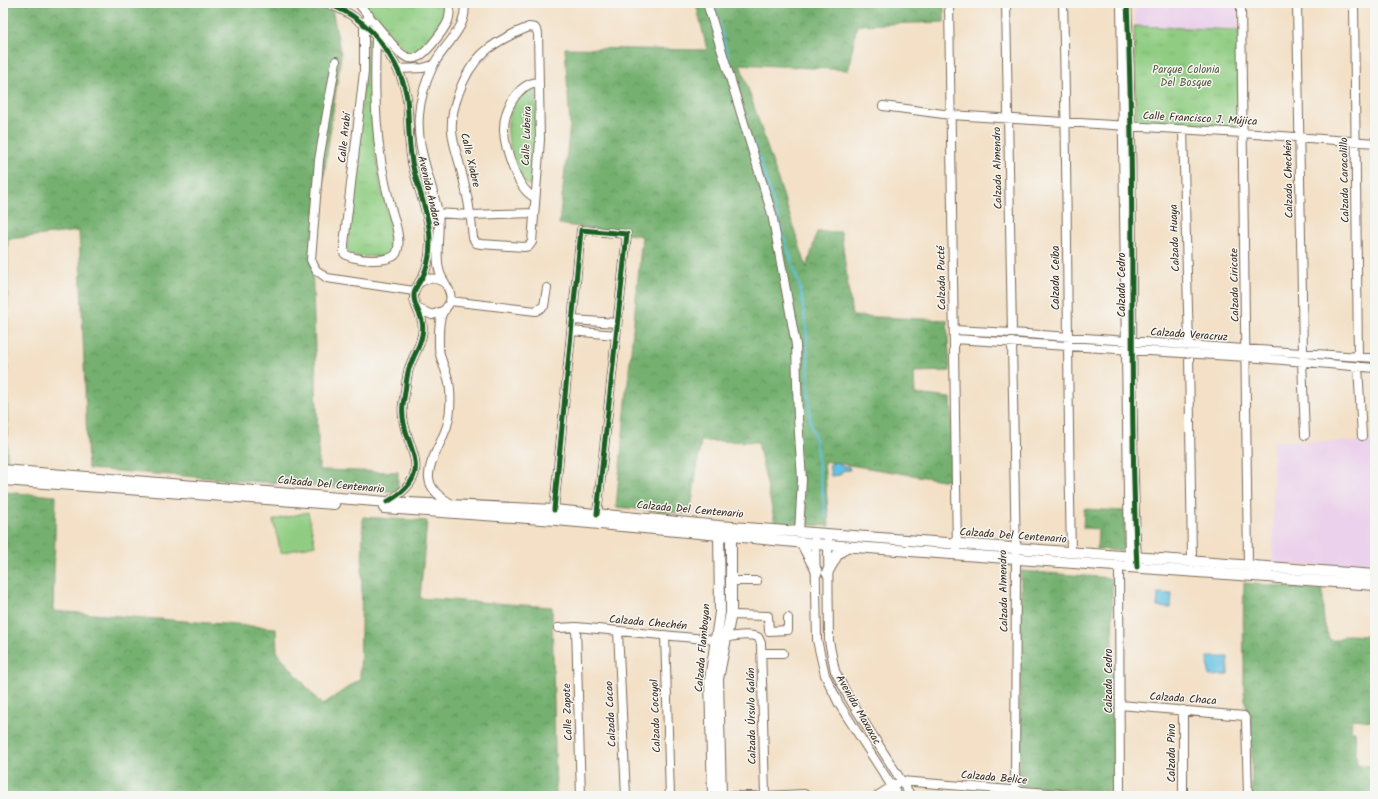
<svg xmlns="http://www.w3.org/2000/svg" width="1378" height="799" font-family="Kalam,sans-serif">
  <defs>
    <pattern id="forest-crowns" width="20" height="18" patternUnits="userSpaceOnUse"><rect width="20" height="18" fill="#74b070"/><path d="M2 6a3 3 0 1 1 6 0M12 15a3 3 0 1 1 6 0" fill="none" stroke="#608f5b"/></pattern>
    <pattern id="park-tufts" width="24" height="20" patternUnits="userSpaceOnUse"><rect width="24" height="20" fill="#90cd82"/><path d="M3 7l-1-3M5 7V3M7 7l1-3M15 17l-1-3M17 17v-4M19 17l1-3" fill="none" stroke="#7db070"/></pattern>
  </defs>
  <rect width="100%" height="100%" fill="#f6f6f2"/>
  <filter id="ink" filterUnits="userSpaceOnUse"><feTurbulence type="fractalNoise" baseFrequency=".025" numOctaves="2"/><feDisplacementMap in="SourceGraphic" scale="8" xChannelSelector="R" yChannelSelector="G"/><feConvolveMatrix kernelMatrix="1 2 1 2 8 2 1 2 1" color-interpolation-filters="sRGB"/></filter>
  <filter id="wash" filterUnits="userSpaceOnUse"><feTurbulence type="fractalNoise" baseFrequency=".012" numOctaves="4" result="noise"/><feDisplacementMap in="SourceGraphic" scale="16" xChannelSelector="R" yChannelSelector="G"/><feGaussianBlur stdDeviation="0.9" result="paint"/><feColorMatrix in="noise" values="0 0 0 0 0 0 0 0 0 0 0 0 0 0 0 0 0 1.4 0 .05"/><feComposite in="paint" operator="in"/></filter>
  <g filter="url(#wash)">
    <rect width="100%" height="100%" fill="#f3e0c6"/>
    <path fill="#ebd1eb" d="M1135,3H1239V30L1135,26Z
      M1273,441L1375,442V570L1273,563Z"/>
    <path fill="#90cd82" stroke="#667c50" d="M308,512L315,545L281,553L273,520Z"/>
    <path fill="url(#forest-crowns)" stroke="#586d47" d="M3,3H258L332,9L341,55L312,260L319,470L398,472V492L88,469L79,231L8,239L7,463H3Z
      M696,3H944V22L857,25L848,70L740,64L807,268L817,232H841L852,316L947,320L950,371L914,372L915,394L951,398L955,482L824,461L829,526L775,523L758,442L701,441L690,514L616,507L642,236L559,224L570,125L565,48L707,50Z
      M3,492L56,496L53,611L276,628L277,652L322,705L360,679L363,517L427,521L420,598L552,607L556,796H3Z
      M1084,509L1126,511L1123,551L1097,549L1098,529L1083,528Z
      M1021,571L1112,578L1115,792L1019,786Z
      M1244,583L1323,590C1323,608 1322,624 1330,640H1338L1346,635L1375,636V721L1352,719L1351,731H1355L1357,765L1375,766L1374,796H1252L1251,718C1242,702 1244,682 1244,663C1243,636 1243,610 1244,583Z"/>
    <path fill="url(#park-tufts)" stroke="#667c50" d="M364,3H446C446,22 431,47 413,55L407,52Z
      M1134,26L1239,30L1237,127L1136,122Z
      M368,37H371L373,132L380,183L396,245L392,254L385,257L352,256L347,250Z
      M532,85L536,87L537,139L530,185L524,183C507,147 495,112 532,85Z"/>
    <path fill="#65c1e3" stroke="#507680" d="M836,462L844,467H849L850,470L842,471L840,475L831,476L829,465Z
      M1158,593L1172,594L1171,608L1157,607Z
      M1208,657H1228V675L1209,676Z"/>
    <g fill="none" stroke-linecap="round" stroke-linejoin="round">
      <path stroke="#65c1e3" stroke-width="2" d="M713,3L736,83
        M755,144L801,291L807,335L810,420L815,439L826,518"/>
    </g>
  </g>
  <g filter="url(#ink)">
    <g fill="none" stroke-linecap="round" stroke-linejoin="round">
      <g stroke="#7b6a59" stroke-width="10">
        <path id="minor" d="M327,3C336,7 346,11 354,17C378,32 403,70 407,98C409,120 408,140 412,162C417,188 430,214 430,241C430,252 428,266 423,276C420,282 414,288 414,295C413,309 426,316 422,335C420,348 411,359 408,372C406,382 405,394 403,404C398,446 443,470 387,502
          M358,3L398,51C403,55 408,60 415,58C424,57 444,30 448,21C450,16 450,9 450,3
          M707,3L772,214L796,345L798,418L802,480L799,532
          M949,3L957,553
          M1006,3L1012,333
          M1063,3C1068,186 1067,369 1071,552
          M1121,3L1129,562
          M1127,3C1136,189 1128,376 1137,562
          M1241,3L1248,566
          M1297,3L1303,354
          M1354,3L1358,357
          M369,15L364,25V72L344,244V253C351,261 393,264 397,252C402,238 393,217 390,204C375,148 374,94 376,38
          M529,27L535,28L538,33L540,140L532,242L529,246L524,247L481,244L476,243L473,238C471,215 467,192 461,170C458,156 453,145 452,131C451,120 454,106 458,95C471,56 492,42 529,27Z
          M336,61L319,160L311,260L316,270L327,278L414,291
          M398,69L423,68L433,65
          M883,106L951,115L1242,133L1375,143
          M1183,129L1189,345
          M534,197C517,189 505,149 504,131C503,111 517,84 538,82
          M434,213L471,215L533,213
          M419,283C428,277 436,277 445,283
          M450,301L536,311L544,306L547,288
          M419,309L432,315L445,310
          M573,320L617,323
          M954,330L1012,333L1375,358
          M571,331L616,335
          M954,339L1247,357L1375,368
          M1012,342L1016,558L1015,791
          M1189,354L1192,561
          M1302,361L1305,435
          M1358,366L1362,436
          M454,505C409,483 436,459 447,426C450,415 451,402 450,390C450,375 439,361 439,347C439,337 438,323 442,314C444,309 449,306 450,301C453,291 443,282 440,273C434,257 441,231 438,213C432,181 416,149 419,115C420,99 426,81 433,66C443,45 469,28 464,3
          M554,510L581,230L627,234L597,514
          M815,538L817,640L825,675L839,704L898,796
          M828,539L829,641L835,671L849,698L911,796
          M1119,565L1120,796
          M730,581H757
          M730,615L768,616L769,631L788,630V618
          M576,627L581,796
          M558,628L576,627L716,640C729,637 745,633 758,637L761,643L765,796
          M618,631L626,796
          M665,635L670,796
          M762,653H783
          M1120,705L1244,716L1246,720L1248,796
          M901,781L1085,796
          M720,796H756
          M766,796L804,794L807,796
          M877,796L896,784
          M1183,796V710"/>
      </g>
      <g stroke="#7b6a59" stroke-width="12">
        <path id="major" d="M3,470L387,502L554,510L719,526L1375,575
          M3,480L334,504
          M384,508L556,520L828,545L1375,585
          M801,542L817,572
          M827,573L837,555L847,546
          M713,796L710,680L720,612L719,530
          M721,796L718,679L731,613V529"/>
      </g>
      <use href="#minor" stroke="#fff" stroke-width="8"/>
      <use href="#major" stroke="#fff" stroke-width="10"/>
      <g stroke="#f6f6f2" stroke-width="8">
        <path id="cycleway" d="M327,3C336,7 346,11 354,17C378,32 403,70 407,98C409,120 408,140 412,162C417,188 430,214 430,241C430,252 428,266 423,276C420,282 414,288 414,295C413,309 426,316 422,335C420,348 411,359 408,372C406,382 405,394 403,404C398,446 443,470 387,502
          M1127,3C1136,191 1128,379 1137,567
          M554,510L581,230L627,234L597,514"/>
      </g>
      <use href="#cycleway" stroke="#1b5e20" stroke-width="5"/>
    </g>
  </g>
  <g text-anchor="middle" dominant-baseline="central" stroke-width="3" stroke-linejoin="round" paint-order="stroke">
    <g font-size="11" fill="#545b3c" stroke="#f6f6f2">
      <text x="1186" y="70">Parque Colonia<tspan x="1186" dy="13">Del Bosque</tspan></text>
    </g>
    <g font-size="11" fill="#3b2a1e" stroke="#f6f6f2">
      <text transform="translate(1200 119) rotate(3)">Calle Francisco J. Mújica</text>
      <text transform="translate(527 136) rotate(-88)">Calle Lubeira</text>
      <text transform="translate(345 138) rotate(-84)">Calle Arabí</text>
      <text transform="translate(470 160) rotate(77)">Calle Xiabre</text>
      <text transform="translate(998 168) rotate(-91)">Calzada Almendro</text>
      <text transform="translate(1289 179) rotate(-91)">Calzada Chechén</text>
      <text transform="translate(1345 180) rotate(-91)">Calzada Caracolillo</text>
      <text transform="translate(429 191) rotate(77)">Avenida Andara</text>
      <text transform="translate(1175 238) rotate(-92)">Calzada Huaya</text>
      <text transform="translate(942 278) rotate(-91)">Calzada Pucté</text>
      <text transform="translate(1056 278) rotate(-90)">Calzada Ceiba</text>
      <text transform="translate(1122 285) rotate(-90)">Calzada Cedro</text>
      <text transform="translate(1235 285) rotate(-91)">Calzada Ciricote</text>
      <text transform="translate(1189 335) rotate(4)">Calzada Veracruz</text>
      <text transform="translate(331 485) rotate(5)">Calzada Del Centenario</text>
      <text transform="translate(690 510) rotate(5)">Calzada Del Centenario</text>
      <text transform="translate(1013 536) rotate(4)">Calzada Del Centenario</text>
      <text transform="translate(1004 591) rotate(-91)">Calzada Almendro</text>
      <text transform="translate(648 623) rotate(5)">Calzada Chechén</text>
      <text transform="translate(703 648) rotate(-85)">Calzada Flamboyan</text>
      <text transform="translate(1109 681) rotate(-90)">Calzada Cedro</text>
      <text transform="translate(1183 699) rotate(4)">Calzada Chaca</text>
      <text transform="translate(858 710) rotate(60)">Avenida Maxuxac</text>
      <text transform="translate(568 712) rotate(-92)">Calle Zapote</text>
      <text transform="translate(611 714) rotate(-93)">Calzada Cacao</text>
      <text transform="translate(656 716) rotate(-92)">Calzada Cocoyol</text>
      <text transform="translate(752 716) rotate(-91)">Calzada Úrsulo Galán</text>
      <text transform="translate(1172 753) rotate(-90)">Calzada Pino</text>
      <text transform="translate(994 778) rotate(5)">Calzada Belice</text>
    </g>
  </g>
  <rect width="1378" height="799" fill="none" stroke="#f6f6f2" stroke-width="16"/>
</svg>
